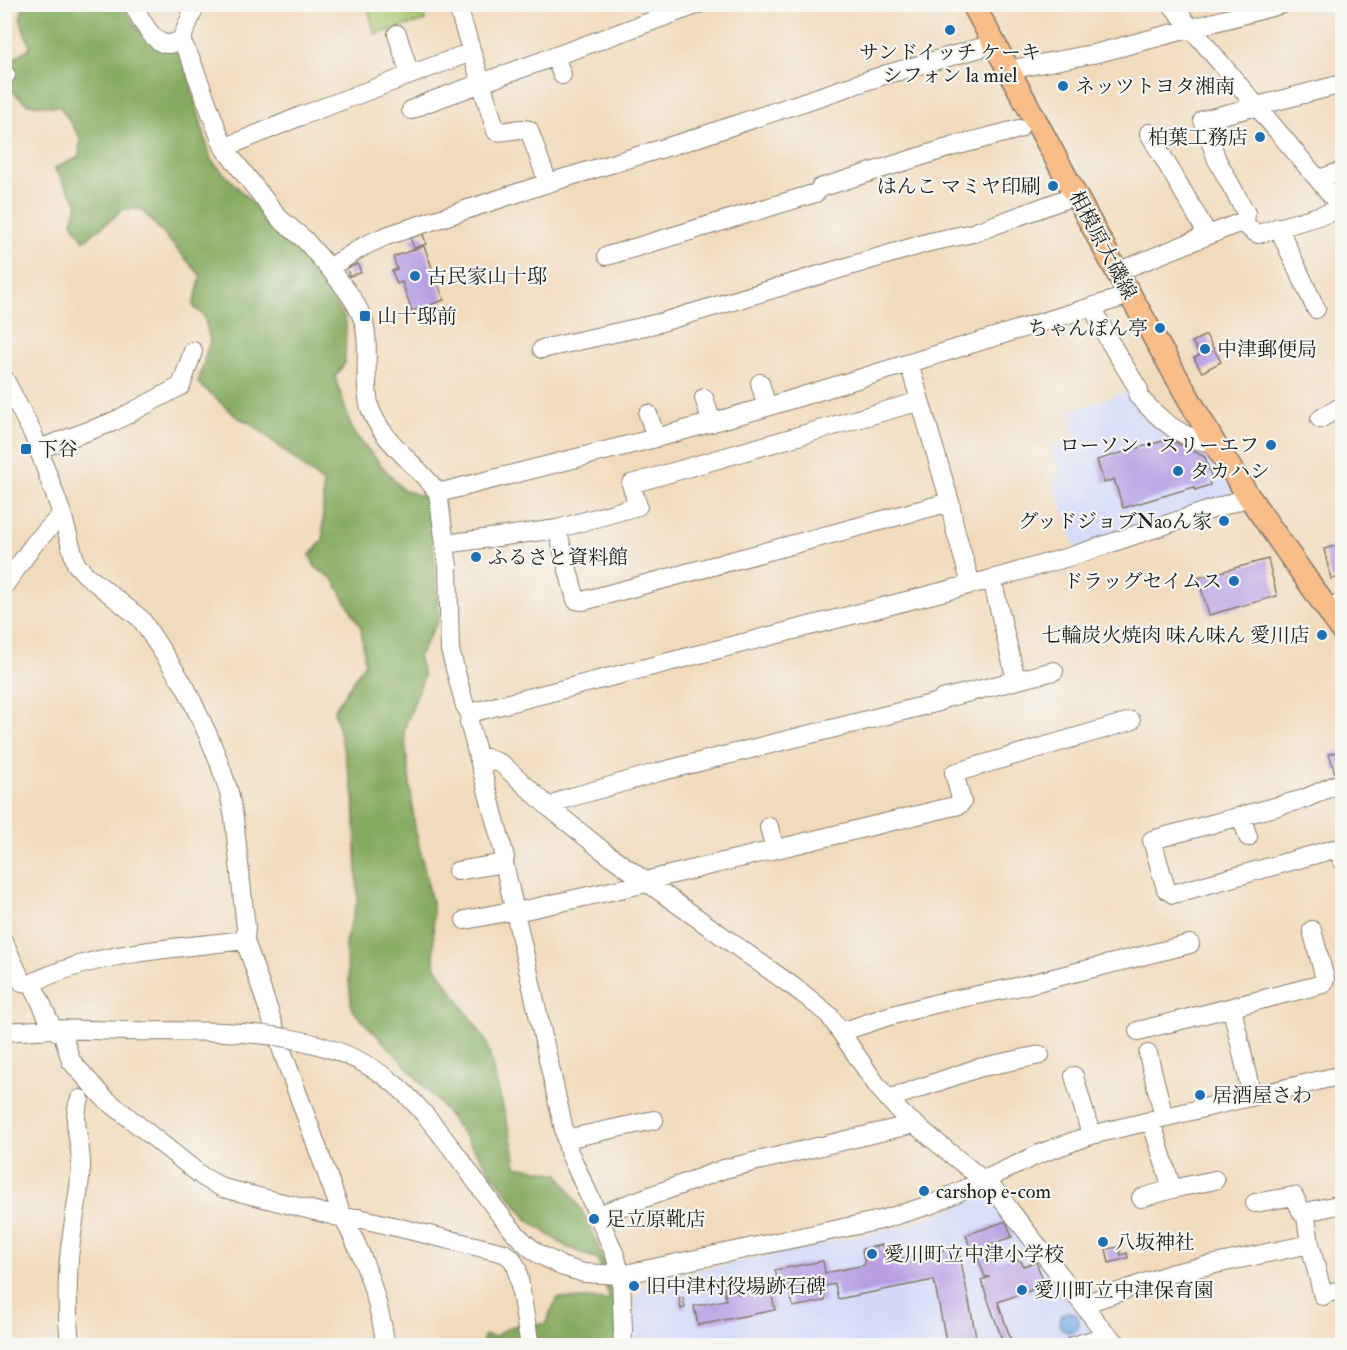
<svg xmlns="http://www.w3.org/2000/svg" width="1347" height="1350" font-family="'IM FELL Double Pica','Noto Serif JP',serif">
  <rect width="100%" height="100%" fill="#f6f6f2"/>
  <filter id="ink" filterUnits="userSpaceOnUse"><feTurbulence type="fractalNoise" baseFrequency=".0167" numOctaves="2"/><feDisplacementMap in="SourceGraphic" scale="12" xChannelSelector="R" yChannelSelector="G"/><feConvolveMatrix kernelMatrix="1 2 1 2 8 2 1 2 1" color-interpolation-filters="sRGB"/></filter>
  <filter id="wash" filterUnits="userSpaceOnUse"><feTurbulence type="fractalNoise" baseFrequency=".008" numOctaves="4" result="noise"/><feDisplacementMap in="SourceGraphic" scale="24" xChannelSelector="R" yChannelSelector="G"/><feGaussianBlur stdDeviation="1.35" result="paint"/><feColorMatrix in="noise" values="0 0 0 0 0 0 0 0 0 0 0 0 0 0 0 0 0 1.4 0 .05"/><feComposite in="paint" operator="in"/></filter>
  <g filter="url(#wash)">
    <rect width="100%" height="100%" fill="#f2dbbd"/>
    <path fill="#d2d9f9" d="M1128,391L1140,406L1172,434L1214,455L1238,490L1235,498L1076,549L1052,478L1060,475L1051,446L1077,437L1069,412Z
      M985,1193L1092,1328L1089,1336L1057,1346H630L631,1340L634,1338L636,1325L633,1300L647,1282L904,1226L954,1208Z"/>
    <path fill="#a8c66d" stroke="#627144" stroke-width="1.5" d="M367,5H422L425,21L375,34Z"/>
    <path fill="#86ab60" stroke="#51643e" stroke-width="1.5" d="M24,5H122L139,31L179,41L211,160L323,276L346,322L345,363L335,377L353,432L402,489L430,499L439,619L418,657L424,676L404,730L415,828L433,907L434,964L486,1041L513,1146L516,1166L559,1174L589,1223L618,1299L615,1345H482L484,1335L495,1337C510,1322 524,1324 545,1324L557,1298L610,1300L598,1260L565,1246L527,1219L443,1108L399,1058L352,1010L345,943L358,899L354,795L334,710L365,663L361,628L333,579L315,567L310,555L323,540V483L252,424L237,417L198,383L210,340L204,316L193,306L201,276L141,209H124L84,241L72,222L78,203L54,168L79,157L80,137L60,107L27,104L4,84V66L30,47L20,19Z"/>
    <path fill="#77ace5" stroke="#4a6480" stroke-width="1.5" d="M1059 1322a10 10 0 1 1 20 0a10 10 0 1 1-20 0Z"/>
    <g id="blocks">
      <path fill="#b89fe3" d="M423,234L426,244L414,248L410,238Z
        M424,246L444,300L412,311L402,282L397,284L392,271L397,269L393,257Z
        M358,264L361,273L349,276L347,268Z
        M1206,335L1221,362L1202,372L1194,358L1200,355L1192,342Z
        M1169,439L1205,457L1212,480L1209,481L1210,485L1195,490L1194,487L1123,508L1114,479L1104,483L1097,460Z
        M1342,544V577L1331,579L1324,549Z
        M1268,559L1277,596L1209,615L1198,578Z
        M1342,750V770L1335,773L1329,754Z
        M1006,1221L1012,1237L993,1243L994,1246L991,1247L997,1262L1009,1256L1022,1262L1023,1266L1036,1262L1045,1285L998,1302L1011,1340L1003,1342L981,1280L990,1277H985L977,1255L985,1252L983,1247L971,1251L966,1235Z
        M882,1245L885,1262L958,1247L978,1346H947L934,1280L838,1299L835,1284L822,1287L825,1301L793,1307L790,1292L772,1296L775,1310L698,1325L694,1306L726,1300L723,1282L735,1280L738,1294L779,1286L775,1270L823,1261L825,1273L865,1265L862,1249Z
        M1119,1247L1121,1255L1127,1253L1128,1258L1109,1263L1106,1249Z
        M679,1298H683L685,1308L681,1309Z"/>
    </g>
  </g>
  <g filter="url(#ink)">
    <use href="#blocks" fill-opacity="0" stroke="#877c6c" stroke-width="1.5"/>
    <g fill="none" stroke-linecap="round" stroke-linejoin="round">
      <g stroke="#877c6c" stroke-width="20">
        <path id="minor" d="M133,4C139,16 152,43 167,44C171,44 177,42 181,40
          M196,4L181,40L191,60L224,148L280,219L305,240L329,268
          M457,4L496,131C507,134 518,126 529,130L548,183
          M1171,4L1342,208
          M397,34L410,75
          M555,56L562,75
          M1007,70L1098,53L1283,4
          M4,75H6
          M411,110L429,102L699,4
          M1149,133L1208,235
          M224,148L301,116L471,52
          M1319,179L1342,171
          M1245,223L1246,213L1217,160L1203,120L1342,84
          M1278,227L1316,309
          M607,256L816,193L820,188L951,147L1019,129
          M1117,272L1236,224L1245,223L1251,230L1258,234L1342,209
          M1093,308L1108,339L1139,390L1138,396C1159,419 1182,440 1214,443
          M542,349L659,323L930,242L973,233L1076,195
          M909,363L950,502L955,529L971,584
          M4,378L33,434L62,514L76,564L86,575L141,619L186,688L208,735L219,762L229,792L234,818L246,928L245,940C174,949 97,951 32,983L53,1029L63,1035L71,1061L103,1097L203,1177L223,1188L343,1218H359L504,1253L512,1259L517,1268L530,1346
          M760,383L767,407
          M704,398L712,423
          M648,414L656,438
          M1320,419L1342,406
          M39,449L113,422L181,386L193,351
          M438,493C418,465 381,441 370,408C362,379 372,342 362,317C355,299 341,283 329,268L364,246L386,236L548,183L687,141L884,75L994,44
          M557,529L576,600L583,601L950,502
          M445,544L557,529L638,506L631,484L920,401
          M992,579L1016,680
          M4,586L34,544L62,514
          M1327,609L1342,603
          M470,713L465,706L450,650L448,566L438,493L656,438L767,407L1130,295
          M478,755L502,764L550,808L602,850L802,993L829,1015L878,1087L901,1113L983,1180L989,1183L1105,1333L1120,1346
          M1342,782L1304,799L1152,840L1166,889L1173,894L1334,849L1338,850L1342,860
          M550,808L565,799L659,772L939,702L942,699L1054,671
          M1241,816L1248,837
          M769,827L775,849
          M457,871L504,863
          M516,912L647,883L653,879L959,805L962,802L954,773L1131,721
          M465,920L516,910
          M245,940L284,1056L343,1218C365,1257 379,1301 386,1346
          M4,942L22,982L32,983
          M1232,1008L1252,1097
          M1138,1031L1323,984L1325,979L1312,930
          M4,1032L53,1029L126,1031
          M841,1032L889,1016L938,1003L1017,987L1190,944
          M1148,1054L1164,1117
          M1074,1076L1091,1135
          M888,1099L978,1068L1040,1055
          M566,1139L654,1120
          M1172,1189L1215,1180
          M1141,1198L1172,1189L1151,1120
          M1255,1203L1294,1196L1302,1213
          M598,1215L724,1169L914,1124
          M561,1266L584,1273L621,1275L881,1220L933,1204L1039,1154L1091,1135L1342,1075
          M1323,1294L1342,1290
          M1323,1296L1310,1244L1306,1217L1302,1213L1342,1204
          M1084,1304L1173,1273L1310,1244
          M70,1346C67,1317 67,1287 69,1258C72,1227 79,1197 81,1167C82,1143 70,1121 80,1099
          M622,1346L623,1330L621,1275L615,1255L598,1215L569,1152L504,863L505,857L469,722L470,713L992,579L1072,556L1249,497
          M1073,1346L1096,1339L1105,1333"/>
      </g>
      <g stroke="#877c6c" stroke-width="25">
        <path id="major" d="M973,4L1117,272L1214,443L1249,497L1342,630"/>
      </g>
      <use href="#minor" stroke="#fff" stroke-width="18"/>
      <use href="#major" stroke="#f8bd89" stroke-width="22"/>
      <g stroke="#877c6c" stroke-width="20" stroke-linecap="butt">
        <path id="minor-bridge" d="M126,1031C217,1033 322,1022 397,1086C421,1107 440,1133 459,1158C480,1186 509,1233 537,1253C545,1258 554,1261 561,1266"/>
      </g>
      <use href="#minor-bridge" stroke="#fff" stroke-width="18"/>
    </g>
  </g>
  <g fill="#1f6fb2" stroke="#f6f6f2" stroke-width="2">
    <circle cx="950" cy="30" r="6"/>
    <circle cx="1063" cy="86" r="6"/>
    <circle cx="1260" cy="137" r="6"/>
    <circle cx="1053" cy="186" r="6"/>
    <circle cx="415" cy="276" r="6"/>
    <rect x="359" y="310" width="12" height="12" rx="3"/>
    <circle cx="1160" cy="328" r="6"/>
    <circle cx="1205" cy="349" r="6"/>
    <circle cx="1271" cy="445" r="6"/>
    <rect x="20" y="443" width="12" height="12" rx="3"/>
    <circle cx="1178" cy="471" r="6"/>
    <circle cx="1224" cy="521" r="6"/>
    <circle cx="476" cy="557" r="6"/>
    <circle cx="1234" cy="581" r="6"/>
    <circle cx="1322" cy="635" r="6"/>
    <circle cx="1200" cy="1095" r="6"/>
    <circle cx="924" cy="1191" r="6"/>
    <circle cx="594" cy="1219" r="6"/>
    <circle cx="1103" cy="1242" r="6"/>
    <circle cx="872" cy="1254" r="6"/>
    <circle cx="634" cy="1286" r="6"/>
    <circle cx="1022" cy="1290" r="6"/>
  </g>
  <g text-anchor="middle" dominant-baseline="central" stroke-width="4.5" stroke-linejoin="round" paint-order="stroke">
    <g font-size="20" fill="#1c1c1c" stroke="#f6f6f2" text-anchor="start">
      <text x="950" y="52" text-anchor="middle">サンドイッチ ケーキ<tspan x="950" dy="23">シフォン la miel</tspan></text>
      <text x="1075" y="86">ネッツトヨタ湘南</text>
      <text x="1248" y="137" text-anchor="end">柏葉工務店</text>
      <text x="1041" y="186" text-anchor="end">はんこ マミヤ印刷</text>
      <text x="427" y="276">古民家山十邸</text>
      <text x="377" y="316">山十邸前</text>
      <text x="1148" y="328" text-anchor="end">ちゃんぽん亭</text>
      <text x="1217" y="349">中津郵便局</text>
      <text x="1259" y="445" text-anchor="end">ローソン・スリーエフ</text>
      <text x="38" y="449">下谷</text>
      <text x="1190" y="471">タカハシ</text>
      <text x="1212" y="521" text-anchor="end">グッドジョブNaoん家</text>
      <text x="488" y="557">ふるさと資料館</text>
      <text x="1222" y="581" text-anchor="end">ドラッグセイムス</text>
      <text x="1310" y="635" text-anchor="end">七輪炭火焼肉 味ん味ん 愛川店</text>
      <text x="1212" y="1095">居酒屋さわ</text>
      <text x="936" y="1191">carshop e-com</text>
      <text x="606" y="1219">足立原靴店</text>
      <text x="1115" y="1242">八坂神社</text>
      <text x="884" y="1254">愛川町立中津小学校</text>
      <text x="646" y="1286">旧中津村役場跡石碑</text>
      <text x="1034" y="1290">愛川町立中津保育園</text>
    </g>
    <g font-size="20" fill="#1c1c1c" stroke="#f6f6f2">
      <text transform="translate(1103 245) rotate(62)">相模原大磯線</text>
    </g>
  </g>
  <rect width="1347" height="1350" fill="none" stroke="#f6f6f2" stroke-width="24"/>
</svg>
